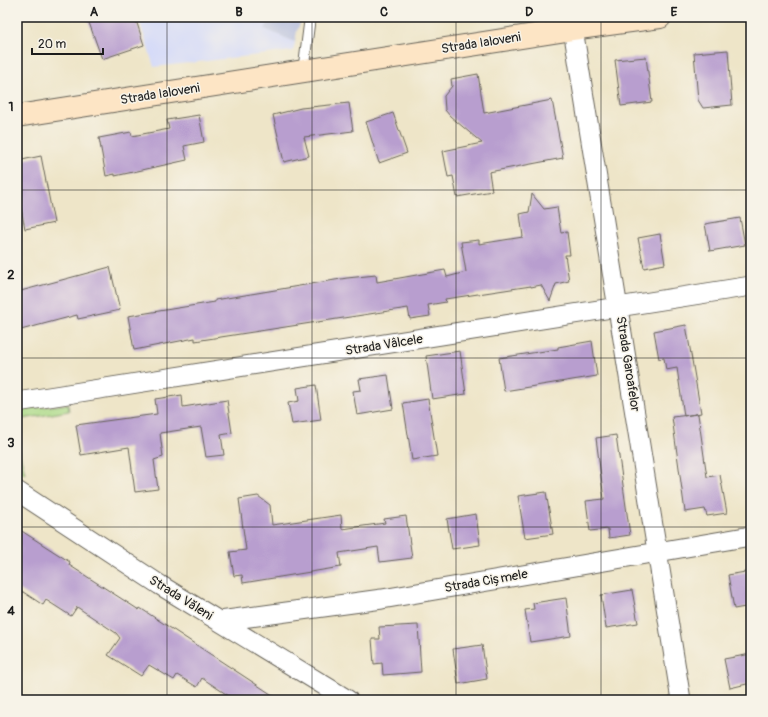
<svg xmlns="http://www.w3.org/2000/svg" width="768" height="717" font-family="Pangolin,sans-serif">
  <rect width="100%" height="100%" fill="#f7f3e8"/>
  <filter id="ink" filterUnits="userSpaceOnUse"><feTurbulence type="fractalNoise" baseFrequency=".025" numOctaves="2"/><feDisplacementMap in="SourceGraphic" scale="8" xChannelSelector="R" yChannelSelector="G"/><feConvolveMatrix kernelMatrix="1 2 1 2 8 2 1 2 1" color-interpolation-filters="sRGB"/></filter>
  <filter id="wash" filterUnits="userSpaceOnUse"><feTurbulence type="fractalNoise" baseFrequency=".012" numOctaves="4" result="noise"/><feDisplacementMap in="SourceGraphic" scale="16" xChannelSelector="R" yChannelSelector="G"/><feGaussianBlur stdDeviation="0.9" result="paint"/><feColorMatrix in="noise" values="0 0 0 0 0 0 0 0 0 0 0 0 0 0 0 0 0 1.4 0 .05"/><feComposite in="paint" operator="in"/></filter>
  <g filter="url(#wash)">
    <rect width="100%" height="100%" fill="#eee5c8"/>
    <path fill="#d3d9f9" d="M138,17H271L266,29L295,42L293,51L154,67Z"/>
    <path fill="#bcc3de" d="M271,17H303L297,31L295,42L265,29Z"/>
    <path fill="#acda87" stroke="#647b52" d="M68,404L69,411L17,420V410Z
      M17,443L25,473L17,474Z"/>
    <g id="blocks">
      <path fill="#b89ecf" d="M87,17H135L144,45L102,59Z
        M728,50L732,105L703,108L698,100L694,53Z
        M646,57L652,102L621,106L615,60Z
        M478,74L484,113L552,100L563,158L489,172L492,191L457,197L453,176L448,177L443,151L482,143L450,116L445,110L444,96L452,86L451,79Z
        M349,103L353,131L304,137L309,156L284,162L273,115L301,108Z
        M393,113L407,153L379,163L366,122Z
        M199,115L204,142L184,146L187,160L115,176V174L106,176L99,138L131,132L132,136L169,129L167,120Z
        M41,156L54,223L25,229L17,187V161Z
        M532,194L544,209L557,207L561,233L567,232L570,255H565L569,281L556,284L550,301L541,285L531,287V286L445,299L446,302L428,305L430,316L410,319L408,308L195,341V338L134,350L128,316L215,302V300L347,278L376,275L377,282L445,270L447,277L466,272L461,242L479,240V244L523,237L520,214L529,212Z
        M740,218L745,245L710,251L705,224Z
        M660,234L665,264L644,268L638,238Z
        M110,267L120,310L78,319L77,315L17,331V292Z
        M686,325L701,413L684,416L677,368L666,370L664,358L659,359L654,331Z
        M592,341L597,376L504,391L499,358L558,349V347Z
        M460,351L466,394L432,399L426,356Z
        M388,375L393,409L357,415L353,391L361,390L359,379Z
        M316,385L321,420L292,424L288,403L299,401L297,388Z
        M182,395L183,407L227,400L232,433L221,435L224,455L206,457L201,427L160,433L163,457L154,460L158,489L135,492L129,447L81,455L76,425L157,414L155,399Z
        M428,399L437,456L412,460L403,403Z
        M698,414L707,477L720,475L727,513L707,516L705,509L685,512L672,417Z
        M616,435L630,535L609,538L608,529L590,531L586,501L604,499L596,438Z
        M546,492L553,534L525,538L518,496Z
        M258,496L270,505L272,525L341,515L342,529L385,523L384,519L406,516L412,558L380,562L378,547L339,553L341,567L243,583L242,575L234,576L230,552L246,550L239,499Z
        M476,514L480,545L452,549L447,519Z
        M17,528L70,562L69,565L139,610L140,608L280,700H235L202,678L197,687L177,675L174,680L149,665L141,676L108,655L120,638L116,633L77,607L71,616L46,600L43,605L17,588Z
        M751,571V606L734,609L728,575Z
        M632,590L638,623L606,628L601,595Z
        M566,598L571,636L530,642L525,610L534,609L533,603Z
        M418,625L421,672L383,675L382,663L374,664L372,639H380L379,627Z
        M482,645L487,679L458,684L453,649Z
        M751,654V683L730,688L724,659Z"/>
    </g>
  </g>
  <g filter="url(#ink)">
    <use href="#blocks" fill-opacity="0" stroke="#666258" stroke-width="1"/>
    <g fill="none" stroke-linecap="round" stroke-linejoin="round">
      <g stroke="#666258" stroke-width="12">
        <path id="lane" d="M303,72L310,17"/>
      </g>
      <g stroke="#666258" stroke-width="21">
        <path id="street" d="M573,29L681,700
          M17,402L751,286
          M17,491L160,585L348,700
          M220,621L382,599L751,536"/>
      </g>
      <g stroke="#666258" stroke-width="24">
        <path id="secondary" d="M17,116L573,29L660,17"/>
      </g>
      <use href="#lane" stroke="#fff" stroke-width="10"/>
      <use href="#street" stroke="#fff" stroke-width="19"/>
      <use href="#secondary" stroke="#fde5c5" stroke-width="22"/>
    </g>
  </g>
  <path fill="none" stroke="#1c1c1c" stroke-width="1" stroke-opacity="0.55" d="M167,17V700M312,17V700M456,17V700M601,17V700M17,190H751M17,358H751M17,527H751"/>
  <g text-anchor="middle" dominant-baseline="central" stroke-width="3" stroke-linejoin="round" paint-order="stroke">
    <g font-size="13" fill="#1c1c1c" stroke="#f7f3e8">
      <text transform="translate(481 43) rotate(-9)">Strada Ialoveni</text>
      <text transform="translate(160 94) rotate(-9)">Strada Ialoveni</text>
      <text transform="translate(384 345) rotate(-9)">Strada Vâlcele</text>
      <text transform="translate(628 364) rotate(81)">Strada Garoafelor</text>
      <text transform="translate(486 581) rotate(-10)">Strada Cișmele</text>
      <text transform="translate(181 598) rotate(32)">Strada Văleni</text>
    </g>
  </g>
  <rect width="768" height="717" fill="none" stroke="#f7f3e8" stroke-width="44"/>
  <path d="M32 48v6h71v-6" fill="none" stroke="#1c1c1c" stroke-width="2"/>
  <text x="38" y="48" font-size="12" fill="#1c1c1c" stroke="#f7f3e8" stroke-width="3" paint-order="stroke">20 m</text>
  <rect x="22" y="22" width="724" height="673" fill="none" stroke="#1c1c1c" stroke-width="1.5"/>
  <g font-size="13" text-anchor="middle" font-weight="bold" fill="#1c1c1c">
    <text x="94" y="16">A</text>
    <text x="239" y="16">B</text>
    <text x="384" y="16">C</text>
    <text x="529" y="16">D</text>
    <text x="674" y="16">E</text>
    <text x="11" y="111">1</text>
    <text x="11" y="279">2</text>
    <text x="11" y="447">3</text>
    <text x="11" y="615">4</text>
  </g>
</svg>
